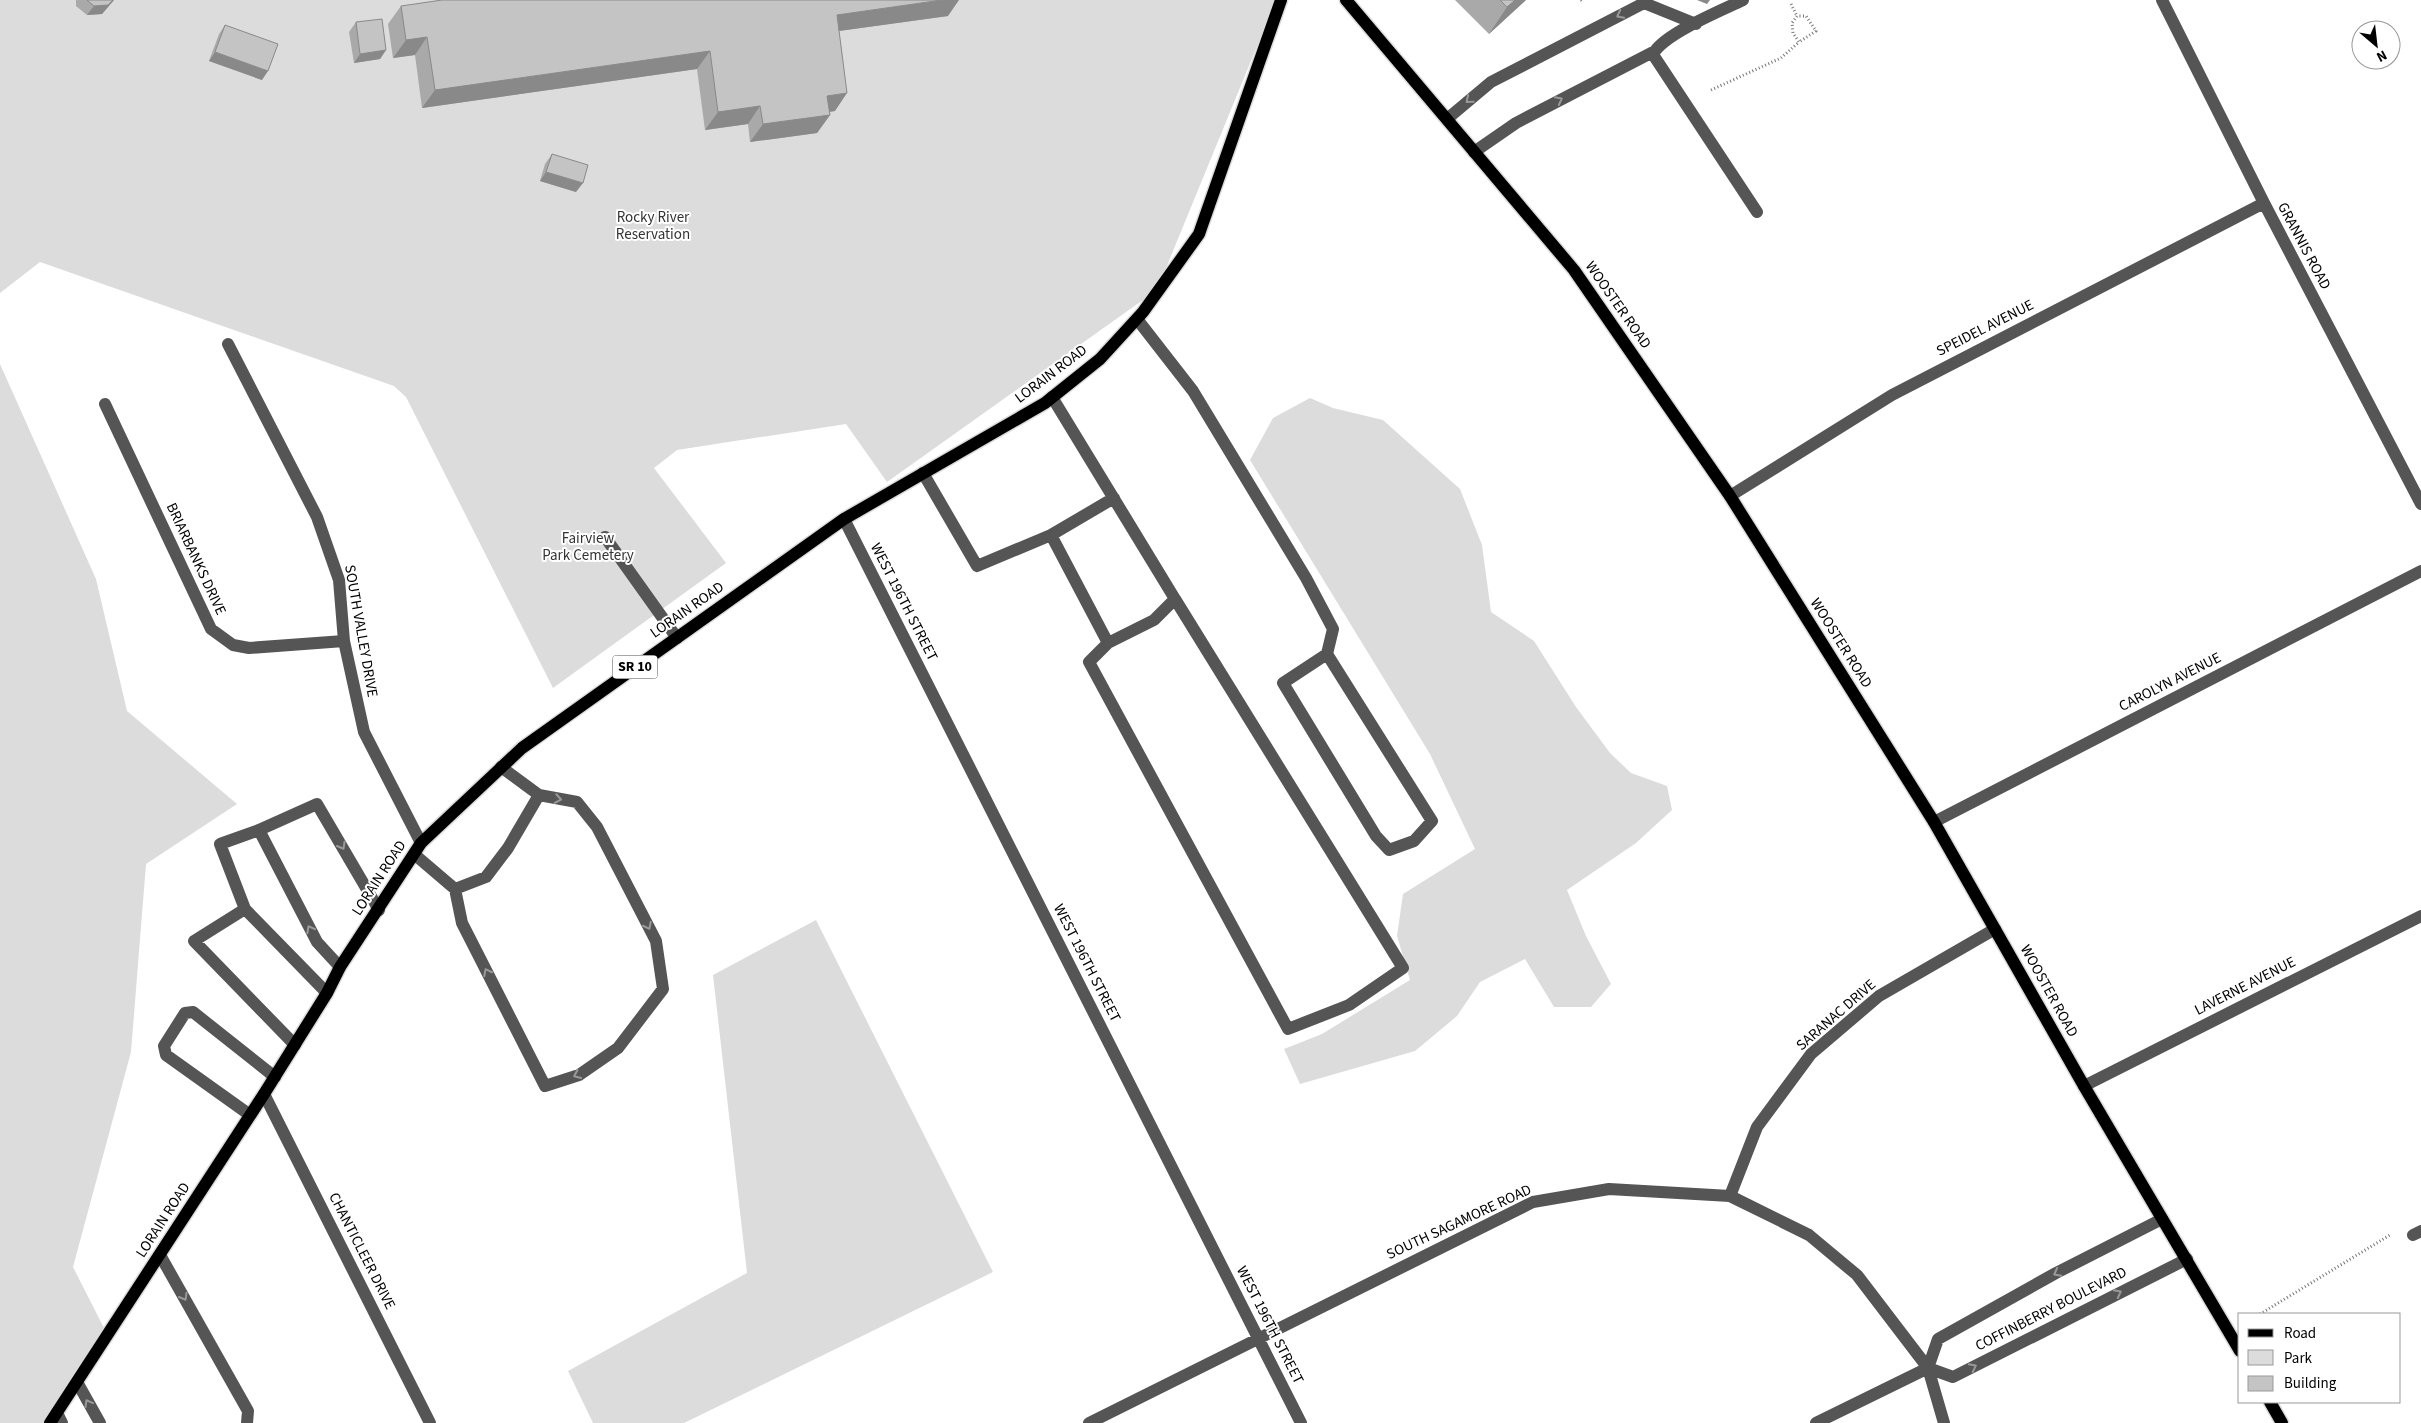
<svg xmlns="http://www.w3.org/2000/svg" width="2421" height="1423" font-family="'Source Sans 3',sans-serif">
  <rect width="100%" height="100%" fill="#fff"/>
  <path fill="#dcdcdc" d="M0,0H1276L1157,290L887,482L846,424L677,450L654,468L726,563L553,688L406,397L394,386L40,262L0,293Z
    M0,364L96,579L127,711L237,804L146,864L131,1052L73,1267L104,1328L43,1423H0Z
    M1310,398L1333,408L1383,420L1460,489L1482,545L1491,612L1534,641L1576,707L1610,753L1631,773L1667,786L1672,810L1636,843L1567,890L1586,936L1611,984L1591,1007H1554L1525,959L1480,982L1457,1016L1415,1051L1300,1084L1284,1049L1322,1034L1410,980L1397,936L1403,894L1475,849L1430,754L1250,460L1273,418Z
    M816,920L993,1272L684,1423H593L568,1371L747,1273L713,975Z"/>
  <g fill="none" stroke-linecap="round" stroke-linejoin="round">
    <g stroke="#dbdbdb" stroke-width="15">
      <path id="major" d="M1346,0L1574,270L1730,496L1934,822L2084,1086L2240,1351
        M2270,1402L2282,1423
        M50,1423L264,1094L327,993L340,967L421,843L522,748L844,519L1045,403L1100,359L1143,312L1199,234L1281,0"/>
    </g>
    <path stroke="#777" stroke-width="3" stroke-dasharray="1 2.5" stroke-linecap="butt" d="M1581,0L1582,1
      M1791,4L1797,16
      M1711,90L1781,58L1799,42L1793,33L1792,23L1797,16H1806L1816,31L1799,42
      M2260,1314L2390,1235"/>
    <path stroke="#555" stroke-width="12" d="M2162,0L2264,203L2421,504
      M1652,53L1757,212
      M1447,119L1491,82L1644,3L1696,24
      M1474,152L1516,123L1655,51C1669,32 1720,11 1743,0
      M1137,319L1193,391L1306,578L1333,629L1327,654L1432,821L1414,841L1389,850L1376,836L1283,683L1327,654
      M228,344L317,517L339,580L344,641L364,732L421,843
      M1052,397L1175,599L1154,620L1108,643L1051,535L1114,498
      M105,404L211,629L233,645L249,648L344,641
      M923,473L977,566L1051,535
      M1730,496L1892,395L2264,203
      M844,519L1301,1423
      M605,537L677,638
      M1108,643L1089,662L1288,1029L1349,1005L1403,968L1175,599
      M1934,822L2421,571
      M259,830L317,942L340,967
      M414,854L455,889L462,923L545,1086L579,1075L618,1048L663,989L656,941L597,827L577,802L539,795L501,767
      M455,889L486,877L508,848L539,795
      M245,909L220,844L259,830L317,804L379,910
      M295,1045L194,941L245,909L327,993
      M2084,1086L2421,916
      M264,1094L430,1423
      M250,1115L166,1055L164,1046L185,1013L193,1012L275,1077
      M1730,1196L1757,1127L1811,1054L1879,996L1995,929
      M2413,1235L2421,1231
      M160,1255L248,1411L247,1423
      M1928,1368L1953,1377L2187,1259
      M77,1382L100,1423
      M57,1413L62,1423
      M1089,1423L1533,1202L1609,1189L1730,1196L1809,1235L1857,1275L1928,1368L1944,1423
      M1816,1423L1928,1368L1938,1339L2056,1273L2162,1219"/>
    <use href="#major" stroke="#000" stroke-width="12"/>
  </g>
  <path fill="#a9a9a9" d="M76,0H114L102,14L87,15L76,6Z
    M1455,0H1526L1489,34Z
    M401,6L948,16L839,31L835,111L829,112L830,115L817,133L750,142L748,124L705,130L697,69L422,108L415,55L393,58L388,24Z
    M356,22L386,50L380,59L354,63L349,32Z
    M225,25L262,80L209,61L219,34Z
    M552,154L576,192L540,181L545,164Z"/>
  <path fill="#898989" d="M114,0L102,14L87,15L94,6Z
    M942,0H959L948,16L824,33L837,15Z
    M1515,0H1526L1489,34L1507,7Z
    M1697,0H1710L1707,4Z
    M427,37L415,55L393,58L406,40Z
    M386,50L380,59L354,63L360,54Z
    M710,51L697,69L422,108L435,90Z
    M215,52L268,71L262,80L209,61Z
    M847,93L835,111L814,114L827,96Z
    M760,106L748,124L705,130L718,112Z
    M830,115L817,133L750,142L763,124Z
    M546,172L583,183L576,192L540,181Z"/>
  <path fill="#c4c4c4" stroke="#898989" d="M87,0H113L108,5L94,6Z
    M442,0H942L837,15L847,93L827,96L830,115L763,124L760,106L718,112L710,51L435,90L427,37L406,40L401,6Z
    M1500,0H1515L1507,7Z
    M382,19L386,50L360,54L356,22Z
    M225,25L278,44L268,71L215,52Z
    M552,154L588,165L583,183L546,172Z"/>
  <defs><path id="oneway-chevron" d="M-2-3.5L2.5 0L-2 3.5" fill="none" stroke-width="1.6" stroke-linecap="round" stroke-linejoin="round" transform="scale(1.25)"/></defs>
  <g stroke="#999">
    <use href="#oneway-chevron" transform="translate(1620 15) rotate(153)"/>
    <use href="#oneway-chevron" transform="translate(1469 100) rotate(140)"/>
    <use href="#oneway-chevron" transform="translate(1559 100) rotate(-27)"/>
    <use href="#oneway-chevron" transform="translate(558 799) rotate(10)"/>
    <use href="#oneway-chevron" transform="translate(342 846) rotate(60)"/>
    <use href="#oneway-chevron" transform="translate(648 926) rotate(63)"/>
    <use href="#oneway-chevron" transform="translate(310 929) rotate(-118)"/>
    <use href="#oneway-chevron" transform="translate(487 972) rotate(-117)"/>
    <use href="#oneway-chevron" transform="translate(577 1075) rotate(155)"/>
    <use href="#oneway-chevron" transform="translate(2057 1273) rotate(152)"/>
    <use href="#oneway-chevron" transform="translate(2118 1293) rotate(-27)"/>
    <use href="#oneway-chevron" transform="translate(184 1297) rotate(60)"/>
    <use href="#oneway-chevron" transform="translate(1973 1367) rotate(-27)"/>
    <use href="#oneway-chevron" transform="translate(88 1403) rotate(-119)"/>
  </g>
  <g text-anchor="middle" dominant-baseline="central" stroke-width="4" stroke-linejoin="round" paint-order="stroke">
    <rect fill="#fff" stroke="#4c4c4c" stroke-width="1" x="612.5" y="655.5" width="45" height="23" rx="4"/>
    <g font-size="14" font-weight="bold" fill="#000">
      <text x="635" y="667">SR 10</text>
    </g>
    <g font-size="15" fill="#333" stroke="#fff">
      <text x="653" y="217">Rocky River<tspan x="653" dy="17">Reservation</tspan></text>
      <text x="588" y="538">Fairview<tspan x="588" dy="17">Park Cemetery</tspan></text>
    </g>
    <g font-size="15" fill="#000" stroke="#fff">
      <text transform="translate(2304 246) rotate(62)">GRANNIS ROAD</text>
      <text transform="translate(1618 305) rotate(55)">WOOSTER ROAD</text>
      <text transform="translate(1985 328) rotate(-27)">SPEIDEL AVENUE</text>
      <text transform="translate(1051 374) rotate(-37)">LORAIN ROAD</text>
      <text transform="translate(196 559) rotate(65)">BRIARBANKS DRIVE</text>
      <text transform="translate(904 602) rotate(63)">WEST 196TH STREET</text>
      <text transform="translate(687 610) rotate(-35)">LORAIN ROAD</text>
      <text transform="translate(361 631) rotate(80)">SOUTH VALLEY DRIVE</text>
      <text transform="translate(1841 643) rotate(58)">WOOSTER ROAD</text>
      <text transform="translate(2170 682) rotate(-27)">CAROLYN AVENUE</text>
      <text transform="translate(379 878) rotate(-57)">LORAIN ROAD</text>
      <text transform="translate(1087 963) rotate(63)">WEST 196TH STREET</text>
      <text transform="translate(2245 986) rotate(-27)">LAVERNE AVENUE</text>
      <text transform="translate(2049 991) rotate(61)">WOOSTER ROAD</text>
      <text transform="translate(1836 1015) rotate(-41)">SARANAC DRIVE</text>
      <text transform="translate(163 1220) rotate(-57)">LORAIN ROAD</text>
      <text transform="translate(1459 1222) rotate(-25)">SOUTH SAGAMORE ROAD</text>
      <text transform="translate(362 1251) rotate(63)">CHANTICLEER DRIVE</text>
      <text transform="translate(2051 1309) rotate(-27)">COFFINBERRY BOULEVARD</text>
      <text transform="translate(1270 1325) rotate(63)">WEST 196TH STREET</text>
    </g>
  </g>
  <rect x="2238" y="1313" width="162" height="90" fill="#ffffff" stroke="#999999"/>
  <rect x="2248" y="1329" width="25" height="8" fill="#000000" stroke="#999999"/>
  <text x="2284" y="1338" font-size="15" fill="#000000">Road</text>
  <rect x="2248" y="1350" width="25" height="15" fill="#dcdcdc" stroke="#999999"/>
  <text x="2284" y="1363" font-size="15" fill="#000000">Park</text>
  <rect x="2248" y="1376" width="25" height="15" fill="#c4c4c4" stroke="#999999"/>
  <text x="2284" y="1388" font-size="15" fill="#000000">Building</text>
  <g transform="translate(2376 45) rotate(152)"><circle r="24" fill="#ffffff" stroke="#999999"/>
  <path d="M0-4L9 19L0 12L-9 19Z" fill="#000000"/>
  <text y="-8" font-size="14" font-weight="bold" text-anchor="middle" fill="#000000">N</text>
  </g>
</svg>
